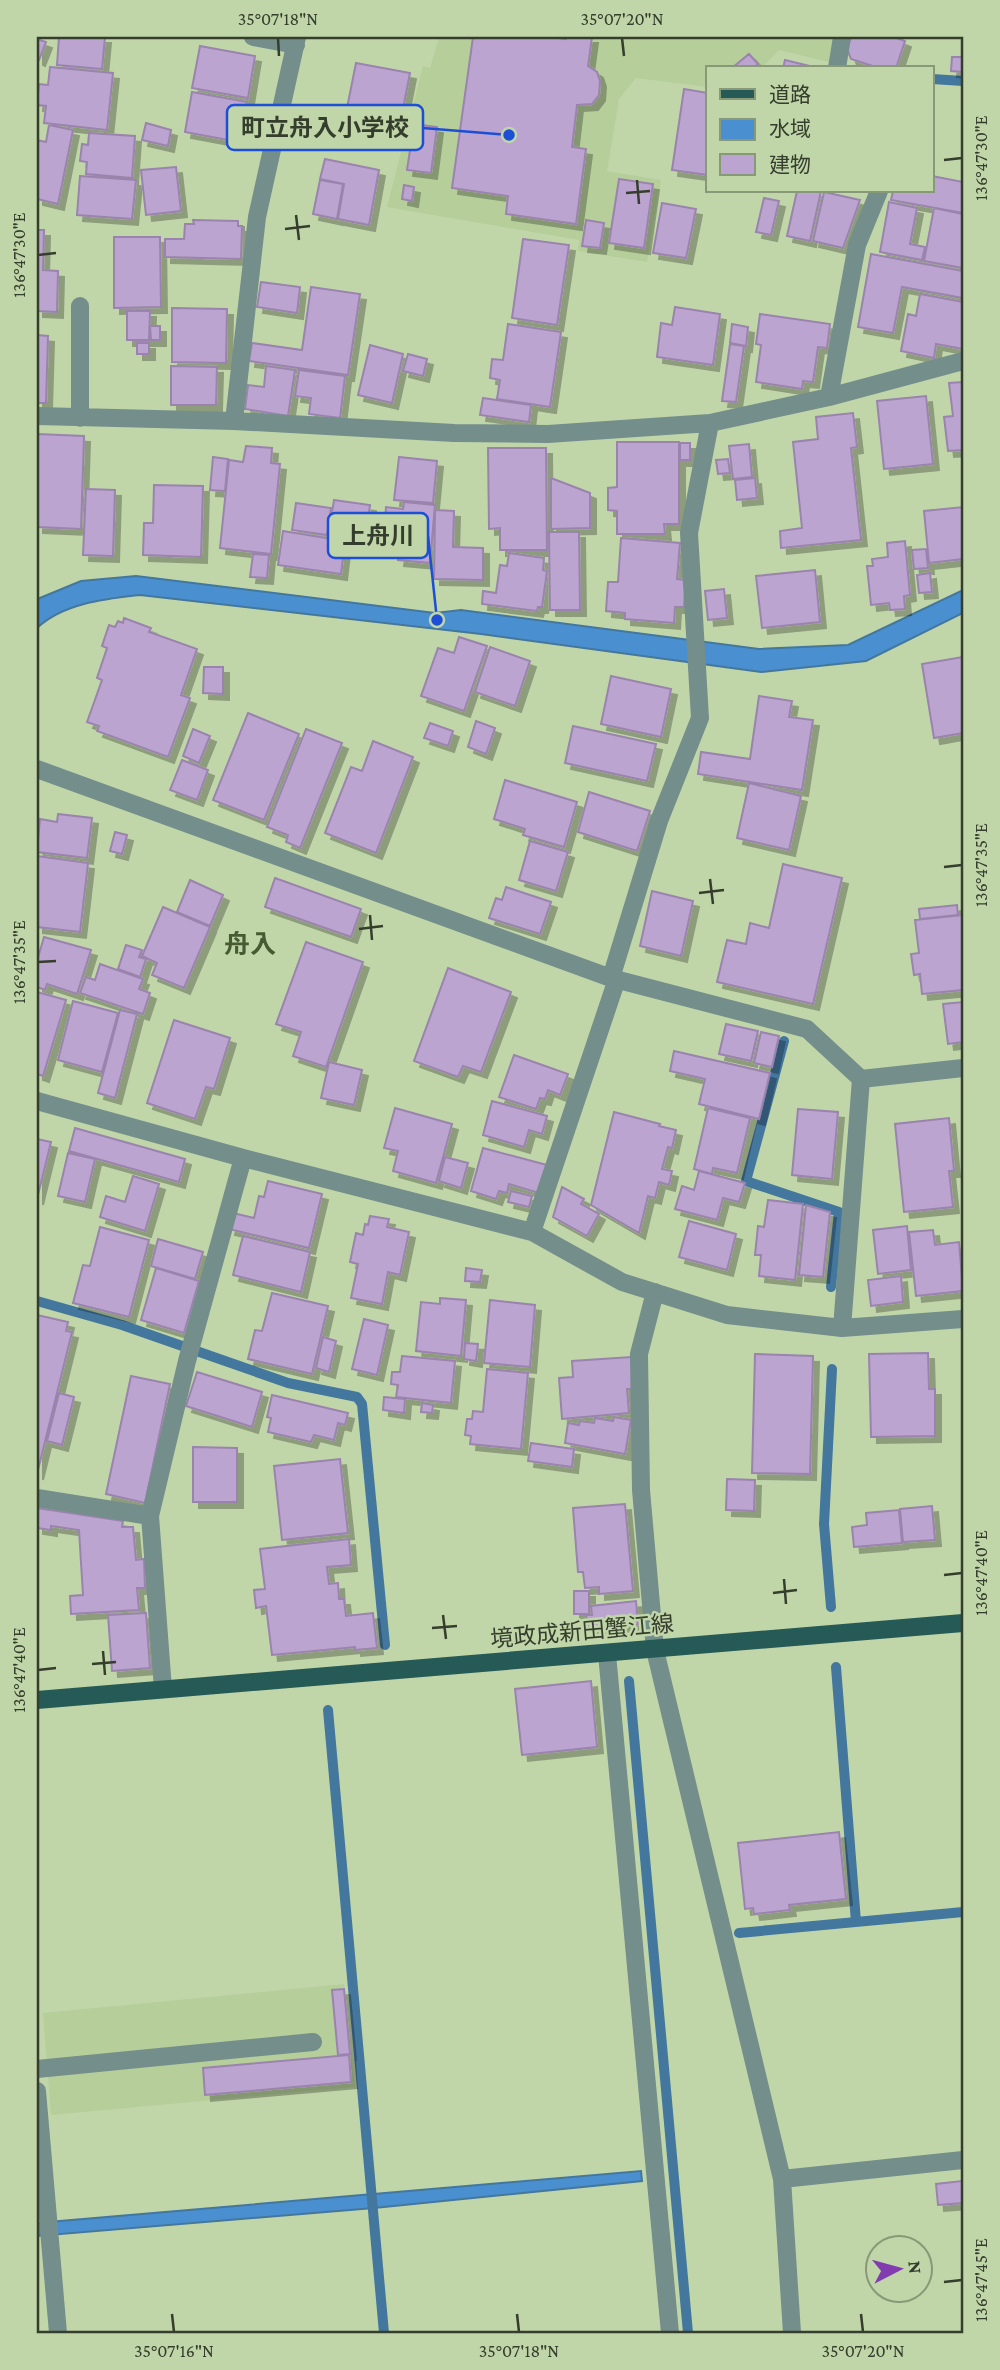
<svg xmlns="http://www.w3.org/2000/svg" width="1000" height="2370" font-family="'Crimson Pro','Noto Sans JP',serif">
  <defs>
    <filter id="shadow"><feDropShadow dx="6" dy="6" stdDeviation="0" flood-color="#0004"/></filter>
  </defs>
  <rect width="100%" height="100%" fill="#c0d6a9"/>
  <path fill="#b5ce9a" d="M439,37H833L829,62L779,50L762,68H708V87L636,78L619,99L607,171L661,180L647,262L578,251L579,240L387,207L423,66L430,68Z
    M344,1984L355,2087L51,2115L43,2013Z"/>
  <path fill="#4a8fcf" stroke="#44779e" stroke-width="2" d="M136,576L435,613L461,610L759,649L848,645L963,590V613L866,661L761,672L481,634L140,595C105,599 64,603 37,628V600L40,598L81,581Z
    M641,2171L642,2181L374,2208L37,2236V2223Z"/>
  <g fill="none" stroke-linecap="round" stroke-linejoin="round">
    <path stroke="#44779e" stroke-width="10" d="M932,79L963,81
      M784,1041L746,1181L839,1212L831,1287
      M37,1301L122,1325L288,1383L357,1397L362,1404L385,1645
      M831,1607L824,1524L832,1369
      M836,1667L856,1922
      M629,1681L688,2333
      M328,1710L384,2333
      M739,1933L963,1912"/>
  </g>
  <path fill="#bba4cf" stroke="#9a84ae" stroke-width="2" filter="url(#shadow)" d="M59,37H105L102,69L57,65Z
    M473,37H550L566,39V37H592L588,66L597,72L600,81L599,95L592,104L577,105L572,147L586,149L576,224L506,214L508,196L452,188Z
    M851,37H894L905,41L896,68H879L851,59L847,49Z
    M37,39L46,42L39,60L37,59Z
    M200,46L255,56L248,98L192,88Z
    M749,54L758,64L753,68H732Z
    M952,57H963V72L951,71Z
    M785,60L818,68H783Z
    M356,63L410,73L397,139L372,134L371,139L333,131L338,106L347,108Z
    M50,67L113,73L107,130L44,123L46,106L37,105L39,84L48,85Z
    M684,89L708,93V175L672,170Z
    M192,92L247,102L239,142L185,132Z
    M146,123L171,130L168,146L142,140Z
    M414,124L437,127L431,173L407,170Z
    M49,125L73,130L58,204L37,199V140L46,142Z
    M89,133L135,136L132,178L86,174L87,162L80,161L82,144L88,145Z
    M325,159L379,170L369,225L338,219L344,184L320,179Z
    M176,167L181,211L146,215L141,170Z
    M80,176L136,180L132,219L77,215Z
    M932,176L963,182V213L891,200L893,191H932Z
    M619,179L653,184L644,248L609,243Z
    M320,180L343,184L337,219L313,214Z
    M404,185L414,187L412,201L402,199Z
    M797,191H821L810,241L787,236Z
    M824,192L860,200L843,248L813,241Z
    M764,198L779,201L771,235L756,232Z
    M889,202L917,208L910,244L925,247L922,260L880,252Z
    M662,203L696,209L686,258L653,253Z
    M934,208L963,214V268L924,261Z
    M193,220L238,221V226H242L241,259L165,257V239H184L185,224H194Z
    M586,220L604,223L600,248L582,246Z
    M37,230H44L43,270L58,271L57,312L37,311Z
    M114,237H160L161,307L114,308Z
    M523,239L569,245L557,325L512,318Z
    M871,254L963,271V298L902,287L893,333L858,327Z
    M261,282L300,287L297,313L257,307Z
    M311,287L360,294L348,375L249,361L252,343L302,350Z
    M920,294L963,302V349L936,344L934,358L901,351L908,314L916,316Z
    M675,307L720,314L713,365L657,357L661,323L672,325Z
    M172,308L227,309L226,363L172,362Z
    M127,311H150L149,340H127Z
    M760,314L830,324L827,348L818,347L813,382L803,381L802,389L756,382L761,345L756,344Z
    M508,324L561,332L550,407L497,399L500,380L490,378L492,359L503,360Z
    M732,324L748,327L746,346L730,343Z
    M150,326H160V340H151Z
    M37,335L48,336L46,403H37Z
    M137,343H149V354H137Z
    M730,344L744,346L736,402L722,401Z
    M370,345L403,354L392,403L358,395Z
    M408,354L427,359L423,376L403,371Z
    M171,366L217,367L216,405H171Z
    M266,366L295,370L288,416L245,409L248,385L264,387Z
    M299,370L345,376L340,418L309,414L311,398L295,396Z
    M963,382V454V450L948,451L944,417L953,416L949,383Z
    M926,396L933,464L884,469L877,401Z
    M483,398L531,405L529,422L480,415Z
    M853,413L857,447L851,448L861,540L781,548L780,531L802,528L793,442L818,439L816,417Z
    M37,434L84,436L81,529L37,527Z
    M617,442H679V524H664L665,534H617V511L608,510V488L617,487Z
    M680,443H690V460H680Z
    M749,444L752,477L733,479L729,446Z
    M246,446L272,448L271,463L280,464L271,554L220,548L229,460L243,462Z
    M488,448H546L547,550H500V528L489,529Z
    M213,457L228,459L225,491L210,490Z
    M399,457L437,461L433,503L394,500Z
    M728,459L730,473L718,474L716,460Z
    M551,478L590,493V528L551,529Z
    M755,478L757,498L737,500L735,480Z
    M154,485L203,486L201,557L143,555L144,523H153Z
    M86,489L115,490L113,556L83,555Z
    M334,500L370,505L365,542L328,536Z
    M404,502L435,505L430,563L398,560L400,548L383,546L386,507L403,509Z
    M296,503L331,508L327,535L292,530Z
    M963,507V559L929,563L924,511Z
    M435,510L454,511L453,547L483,548V580L434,579Z
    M283,531L345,541L341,574L278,565Z
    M549,532H579L580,610H550Z
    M621,538L680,543L677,579L686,580L684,607H675L674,623L625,619V613L606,611L608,582H618Z
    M905,541L910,595L904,596L905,609L890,610L889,603L871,605L867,566H873L872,559L888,557L887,543Z
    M926,549L928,568L914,569L912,550Z
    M509,553L544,558L543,570L547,571L542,607H538L537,611L482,604L483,591L496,593L500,565L507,566Z
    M253,554L269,555L267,578L250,577Z
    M815,570L820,622L762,628L756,576Z
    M930,573L932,592L919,593L917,575Z
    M724,589L727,618L708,620L705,591Z
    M124,618L151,628L149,632L197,649L181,695L190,698L168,757L97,731L99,726L87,722L102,680L97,678L107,648L102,646L109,625L115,627L118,621L123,623Z
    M459,637L487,646L464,711L421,696L438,648L454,653Z
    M490,647L530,661L515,706L475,692Z
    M963,657V733L934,738L922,664Z
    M204,667H223V694L203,693Z
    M611,676L671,689L661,737L601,724Z
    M759,696L792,701L789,717L813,720L802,790L698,774L701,752L750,759Z
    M248,713L299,734L264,820L213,800Z
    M476,721L495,728L486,754L468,747Z
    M430,723L453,731L448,746L424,738Z
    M573,726L656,744L647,781L565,763Z
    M193,729L210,736L199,763L183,756Z
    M306,729L342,743L300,848L286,842L288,835L267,827Z
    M373,741L413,757L376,853L325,833L351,767L362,771Z
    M182,760L208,770L197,800L170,790Z
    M505,780L577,802L564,847L523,835L525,829L494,819Z
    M749,783L801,796L789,850L737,838Z
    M589,792L650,811L637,851L578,832Z
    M58,814L92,818L87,858L37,852L40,819L57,822Z
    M115,832L127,835L122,854L110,851Z
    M530,841L568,852L556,891L519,880Z
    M37,856L88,863L80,932L37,927Z
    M783,864L842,878L813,1004L717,982L727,940L746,944L750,923L769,928Z
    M275,878L361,909L351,937L265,907Z
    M190,880L223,895L210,926L177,912Z
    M506,887L551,902L540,934L489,918L496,898L502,900Z
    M652,891L693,901L681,956L640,946Z
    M957,905L958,915L920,919L919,909Z
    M163,907L210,927L184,988L152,975L157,963L142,956Z
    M963,915V990L922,994L920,974L914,975L911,954L919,953L915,920Z
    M44,937L91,950L77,994L47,984L45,990L37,987V961Z
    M306,942L363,962L326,1067L293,1056L301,1032L276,1024Z
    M126,945L142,950L139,957L146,959L140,977L118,969Z
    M100,964L143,979L139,989L150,993L143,1014L80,993L86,977L95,980Z
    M448,968L511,992L481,1072L463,1066L458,1077L414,1061Z
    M37,992L66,1000L43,1076L37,1074Z
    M73,1001L118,1013L102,1072L58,1060Z
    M963,1002V1042L948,1044L943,1004Z
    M120,1010L137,1014L115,1098L98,1093Z
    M174,1020L230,1038L214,1089L206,1087L195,1119L147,1103Z
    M726,1024L758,1031L751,1061L719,1054Z
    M761,1032L779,1036L772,1067L754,1063Z
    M674,1051L770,1073L759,1119L699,1104L705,1079L670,1071Z
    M514,1055L568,1074L560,1095L548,1090L545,1099L540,1098L536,1109L499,1097Z
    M329,1062L362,1070L354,1105L321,1098Z
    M492,1101L547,1116L542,1134L529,1130L524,1147L483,1135Z
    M395,1108L452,1124L436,1183L393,1171L398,1151L384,1148Z
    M708,1108L750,1118L737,1173L713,1168L712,1174L694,1169Z
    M798,1109L838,1112L832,1179L792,1175Z
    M614,1112L660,1124L659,1126L676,1130L672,1148L668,1147L662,1169L672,1171L669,1185L659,1182L655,1198L648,1196L639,1233L591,1205Z
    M949,1118L954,1171H949L953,1207L904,1212L895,1124Z
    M75,1128L185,1159L179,1182L69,1151Z
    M37,1139L51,1142L37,1199Z
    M483,1148L547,1165L539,1193L509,1184L507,1193L499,1191L496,1199L471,1191Z
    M68,1153L95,1159L85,1202L58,1196Z
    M445,1157L468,1163L461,1188L439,1181Z
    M699,1171L745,1183L739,1202L723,1198L717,1220L675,1209L682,1186L694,1190Z
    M133,1176L159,1184L145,1231L100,1217L106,1196L125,1202Z
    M268,1181L322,1194L309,1248L229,1229L233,1213L254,1218L259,1196L264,1197Z
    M562,1187L584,1199L581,1204L599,1214L587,1236L553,1217Z
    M511,1191L532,1196L529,1207L508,1202Z
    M768,1200L803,1204L795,1280L759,1276L761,1255H755L758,1226L764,1227Z
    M806,1205L830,1212L823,1277L799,1275Z
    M370,1216L389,1219L387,1227L409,1232L400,1275L388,1272L382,1304L351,1298L358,1264L350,1262L356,1233L363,1235L365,1224L368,1225Z
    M689,1221L736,1234L727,1270L679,1257Z
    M907,1226L911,1270L878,1274L873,1230Z
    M100,1227L149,1240L129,1317L73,1303L83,1265L90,1266Z
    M933,1230L935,1245L959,1242L963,1291L916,1296L909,1232Z
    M243,1236L310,1252L301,1292L233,1275Z
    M158,1239L203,1252L195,1279L151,1266Z
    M156,1268L199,1281L184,1333L141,1320Z
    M466,1268L482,1270L480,1282L465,1281Z
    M901,1276L903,1302L871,1306L868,1280Z
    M272,1293L328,1306L312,1374L248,1359L255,1330L262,1331Z
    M440,1298L466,1300L461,1356L416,1351L421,1302L440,1304Z
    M490,1300L535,1305L530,1367L484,1363Z
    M37,1315L68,1322L66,1331L72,1332L37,1474Z
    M364,1319L388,1325L377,1375L352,1369Z
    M323,1337L336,1341L329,1372L316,1368Z
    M465,1343L478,1344L476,1361L464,1359Z
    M928,1353L929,1389H935V1436L871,1437L869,1354Z
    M755,1354L813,1356L810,1474L752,1473Z
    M402,1356L455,1361L451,1403L396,1397L398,1385L391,1384L392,1372H400Z
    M631,1357L634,1389H627L629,1413L562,1419L559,1378L573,1377L572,1361Z
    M487,1369L528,1373L521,1449L470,1444L471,1436L465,1435L467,1419H472L473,1411L483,1412Z
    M197,1372L262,1392L252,1427L186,1406Z
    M131,1376L170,1384L145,1503L106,1494Z
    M59,1393L74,1397L62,1445L47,1441Z
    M272,1395L348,1413L345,1425L338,1423L334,1440L314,1435L311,1442L268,1432L271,1418L267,1417Z
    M384,1397L405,1399L404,1413L383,1410Z
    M422,1403L433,1405L432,1413L421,1412Z
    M614,1417L631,1420L625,1454L565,1443L568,1423L579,1425L580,1421L594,1423L595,1418L613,1421Z
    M531,1443L574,1449L572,1467L528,1461Z
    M193,1447L237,1448V1502H193Z
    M340,1459L348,1533L282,1540L274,1466Z
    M727,1479L755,1480L754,1511L726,1510Z
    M625,1504L633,1591L599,1594V1587L585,1588L583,1572H578L573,1508Z
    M932,1506L935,1540L903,1542L900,1509Z
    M37,1508L123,1521L122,1527H133L136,1560L144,1559L145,1588H137L139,1610L71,1614L70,1596L83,1595L79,1530L51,1526V1530L37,1528Z
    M899,1510L902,1543L854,1547L852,1527L867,1525L866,1513Z
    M349,1539L351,1565L327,1567L329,1584L338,1583L339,1599H344L346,1616L373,1613L377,1648L355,1650V1647L272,1655L266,1606L256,1608L254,1590L265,1589L260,1549Z
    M574,1591H589V1614H574Z
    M636,1601L638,1624L588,1629L586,1615H592L591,1606Z
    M146,1613L150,1668L112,1671L108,1615Z
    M591,1681L597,1747L522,1755L515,1689Z
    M839,1832L846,1899L789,1905L790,1910L754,1914L753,1908L745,1909L738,1843Z
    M344,1989L350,2054L338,2055L332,1990Z
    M349,2055L351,2082L205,2095L203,2068Z
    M962,2181L963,2203L938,2205L936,2184Z"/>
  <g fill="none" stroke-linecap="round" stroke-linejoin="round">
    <path stroke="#748e8b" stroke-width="18" d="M253,37L296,45
      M837,68L842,37
      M80,306V418
      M829,397L857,245L879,191
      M37,416L234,421L454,433L548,434L710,423L829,397L963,361
      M234,421L257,217L297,37
      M37,769L611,978L807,1029L861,1079L963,1068
      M611,978L659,821L700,718L689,533L710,423
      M37,1101L243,1158L532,1232L622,1282L727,1315L842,1328L963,1319
      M532,1232L617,979
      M655,1292L639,1354L641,1490L655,1650L782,2179L792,2333
      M842,1328L861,1079
      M37,1498L150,1516
      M607,1654L670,2333
      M163,1689L150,1516L187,1361L243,1158
      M37,2069L313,2042
      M37,2091L58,2333
      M782,2179L963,2160"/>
    <path stroke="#265a56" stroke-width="18" d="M37,1700L963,1623"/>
  </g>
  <path fill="none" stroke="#353e2c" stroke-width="2.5" d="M278,38L279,56M622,38L624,56M944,160L962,158M637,180L639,204M626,193L650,191M296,215L299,240M285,229L310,226M38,255L56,253M944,867L962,865M710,879L713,904M699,893L724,890M370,915L372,940M359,929L383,926M38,962L56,961M944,1575L962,1573M784,1579L786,1604M773,1593L797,1590M443,1615L446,1639M432,1628L457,1626M103,1651L105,1675M92,1664L116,1662M38,1670L56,1668M944,2282L962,2280M172,2314L174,2332M517,2314L519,2332M861,2314L863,2332"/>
  <g text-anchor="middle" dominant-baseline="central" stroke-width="5" stroke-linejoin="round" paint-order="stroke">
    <g font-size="23" fill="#353e2c" stroke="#c0d6a9">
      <text transform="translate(582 1631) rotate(-5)">境政成新田蟹江線</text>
    </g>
    <g font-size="26" font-weight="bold" fill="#485a32" stroke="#c0d6a9">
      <text x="250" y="944">舟入</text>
    </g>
  </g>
  <path fill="none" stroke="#1d4ed8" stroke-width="2.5" d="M509 135L423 128M437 620L428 536"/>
  <g fill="#1d4ed8" stroke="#c0d6a9" stroke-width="2.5">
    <circle cx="509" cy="135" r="7"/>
    <circle cx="437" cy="620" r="7"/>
  </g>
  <g fill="#c0d6a9" stroke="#1d4ed8" stroke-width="2.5">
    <rect x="227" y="105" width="196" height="45" rx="7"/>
    <rect x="328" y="513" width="100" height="45" rx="7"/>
  </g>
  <g font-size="24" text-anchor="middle" font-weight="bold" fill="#353e2c">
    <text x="325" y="136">町立舟入小学校</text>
    <text x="378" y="544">上舟川</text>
  </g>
  <rect width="1000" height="2370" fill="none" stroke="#c0d6a9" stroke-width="77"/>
  <rect x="706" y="66" width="228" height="126" fill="#c0d6a9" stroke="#889977" stroke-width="2"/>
  <rect x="720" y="89" width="35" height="10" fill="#265a56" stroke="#889977" stroke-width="2"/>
  <text x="769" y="102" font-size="21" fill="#353e2c">道路</text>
  <rect x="720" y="119" width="35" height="21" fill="#4a8fcf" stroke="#889977" stroke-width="2"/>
  <text x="769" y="136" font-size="21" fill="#353e2c">水域</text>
  <rect x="720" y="154" width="35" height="21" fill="#bba4cf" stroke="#889977" stroke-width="2"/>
  <text x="769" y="172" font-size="21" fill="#353e2c">建物</text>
  <g transform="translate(899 2269) rotate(84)"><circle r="33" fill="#c0d6a9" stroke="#889977" stroke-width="2"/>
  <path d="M0-5L12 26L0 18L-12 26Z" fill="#813cb0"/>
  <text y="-10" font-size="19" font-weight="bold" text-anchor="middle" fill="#353e2c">N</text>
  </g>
  <rect x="38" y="38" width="924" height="2294" fill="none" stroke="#353e2c" stroke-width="2.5"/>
  <g font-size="18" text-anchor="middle" fill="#353e2c">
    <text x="278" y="25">35°07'18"N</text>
    <text x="622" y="25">35°07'20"N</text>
    <text transform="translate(981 158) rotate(-90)" y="6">136°47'30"E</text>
    <text transform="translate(19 255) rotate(-90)" y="6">136°47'30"E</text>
    <text transform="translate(981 865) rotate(-90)" y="6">136°47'35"E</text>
    <text transform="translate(19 962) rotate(-90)" y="6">136°47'35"E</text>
    <text transform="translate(981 1573) rotate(-90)" y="6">136°47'40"E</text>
    <text transform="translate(19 1670) rotate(-90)" y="6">136°47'40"E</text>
    <text transform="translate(981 2280) rotate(-90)" y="6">136°47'45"E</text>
    <text x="174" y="2357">35°07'16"N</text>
    <text x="519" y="2357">35°07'18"N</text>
    <text x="863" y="2357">35°07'20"N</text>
  </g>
</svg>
